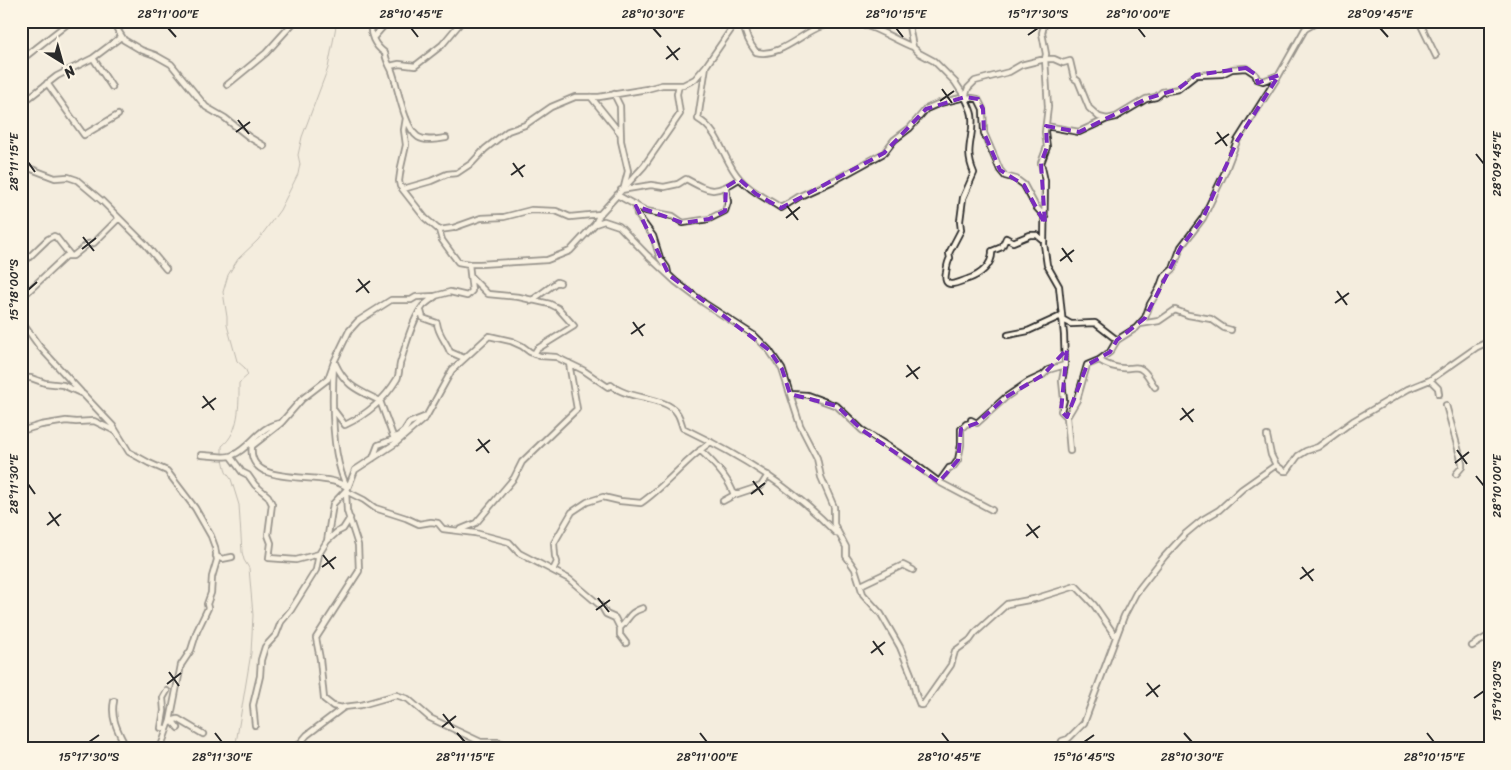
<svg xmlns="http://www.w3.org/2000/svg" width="1511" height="770" font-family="Sriracha,sans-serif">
  <rect width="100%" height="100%" fill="#f4edde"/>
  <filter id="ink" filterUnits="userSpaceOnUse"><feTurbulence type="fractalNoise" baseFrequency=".02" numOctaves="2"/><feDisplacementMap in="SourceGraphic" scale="10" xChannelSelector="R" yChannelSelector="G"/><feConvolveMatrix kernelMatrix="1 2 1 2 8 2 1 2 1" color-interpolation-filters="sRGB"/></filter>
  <g filter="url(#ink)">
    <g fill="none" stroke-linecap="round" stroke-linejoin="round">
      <path stroke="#7a7771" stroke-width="1" d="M222,455V446C240,432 239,404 239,383L248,375L245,368L237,361L227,325V317L223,292L228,275L238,259L258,240L280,210L298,174L300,164L298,155L302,137L328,68L337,21
        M223,459L226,472L231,479L239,505L242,552L244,560L249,568L253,615L251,653L235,749"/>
      <g stroke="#2b2b2b" stroke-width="8">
        <path id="minor" d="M112,21L124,40L141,50L155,55L171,64L206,107L225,118L249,137L264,146
          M372,21C368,34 375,46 385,53C386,61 389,64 392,71C398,87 404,127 418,137C426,142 437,139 446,138
          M745,21C742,32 750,44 756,52C780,58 801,33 822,26C830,24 841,22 849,23C872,23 892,39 913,47
          M908,21L913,47L919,53L934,61L955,82L965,97L968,88L975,81L1009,72L1021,65L1045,59H1054L1063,63L1070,61L1074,78L1078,81L1089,108L1099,117L1107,119L1079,132L1046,126
          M1045,21L1042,33L1046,54L1045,59L1048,107L1045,132L1047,147L1041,163L1045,181L1044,244L1047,265L1059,286L1064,335L1065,365L1062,381L1064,400L1061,411L1067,417L1070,451
          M1419,21L1436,56
          M117,29L128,21
          M373,38L388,21
          M93,58L112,87
          M21,60L71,21
          M390,66L399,64L415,66L442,45L462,21
          M706,66L698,119C721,132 723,161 740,179C752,193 767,198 781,208L800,196L835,180L884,153L894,140L910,128L926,109L940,103L965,97L978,99L983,109L984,133L1000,170L1005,176L1016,179L1024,185L1036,207L1045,217
          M1279,75L1305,29L1319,21
          M47,83L84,135L118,115
          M227,85L266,53L295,21
          M683,85H679L677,94L680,114L644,166L600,214L595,224L604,221L619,226L647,255L676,282L704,303L755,336L769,350L782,369L800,425L817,458L821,477L834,507V524L846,547V556L855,569L863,594L881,614L900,647L911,674L916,695L920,705H923L951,665L955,651L970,640L975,633L1007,604L1034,599L1076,586L1094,605L1116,637
          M614,94L620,106L621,141L628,171L624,187
          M591,97L620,133
          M965,97C967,102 971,109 972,115C975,138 963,148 974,173L963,198L960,221L961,230L949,253L950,258C947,263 947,267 946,273C942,292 961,281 968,279C980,275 993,265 992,251L1002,247L1006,238L1013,242L1030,235H1037L1044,241
          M21,104L57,76L93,58L121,37
          M406,118L404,130L406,145L401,167L399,181L400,186L425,218L439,230L442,240L458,262L469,264H480L547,260L570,251L595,224
          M21,165L55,178L68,177L77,180L102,201L146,245L166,269
          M403,189L431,181L447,174L457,173L472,163L485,149L508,131L525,125L551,107L575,97H599L647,89L662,85H683L695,79L706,66L737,21
          M621,190L651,185L664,187L678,184L686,179C710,192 715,195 739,179
          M617,195L646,211L673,216L683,223L709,219L725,211L728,202L726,187
          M636,206L637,214L653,236L660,258L667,268L668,273
          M439,230L453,228L481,218L504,217L531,210L556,211L570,217L600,214
          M21,265L48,239L54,236L56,237L70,255
          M471,277L488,294L519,297L550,304L558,308L574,326L537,349L534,354
          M21,298L66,256H73L88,244L94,243L119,218
          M531,301L557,282L560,283
          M421,311L423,318L437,323C438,334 446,341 450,352L464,358
          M1062,319L1071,324L1095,323L1117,340
          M21,321L39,346L81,392
          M1140,324L1159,321L1175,310L1188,315L1211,319L1224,328L1231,330
          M1008,335L1028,331L1061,316
          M1099,360C1108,366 1118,369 1129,368C1134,368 1137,366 1141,369C1148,373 1150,381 1155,387
          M334,362C332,397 330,458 348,488L346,491L347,511L358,545L359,571L316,638L320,659L324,699L333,706L343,708
          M335,363C346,387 358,390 380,401L394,439L378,445L373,458
          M21,378H31L45,383L63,385L83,394L113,426L129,452L149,463L167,471L195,508L211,536L215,547L217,560L212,577L211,593L207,604L208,608L197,631L191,650L181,665L170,721L160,749
          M1430,380L1438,388L1439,394
          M790,394L807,395L837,406L862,430L911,461L939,482L992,510
          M1446,405L1462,463V467L1456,474
          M333,409L345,425C366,415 385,399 397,379C399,376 399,369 400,364C405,348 412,320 423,306C427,302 432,299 436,296
          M1067,417L1077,400L1087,365L1099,360L1110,352L1117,340L1136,328L1145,318L1150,304L1159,289L1163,278L1173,269L1181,247L1203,218L1225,172L1237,141L1279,75L1263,81L1257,79L1255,74L1246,68L1232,69L1222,74L1196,75L1178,89L1162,92L1156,97L1146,99L1116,117L1107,119
          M280,424L252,446C246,490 322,470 345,486
          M21,431L41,425L66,421L76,422L94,421L115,431
          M394,439L404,431L409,423L424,417
          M700,450C713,462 729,478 734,495L723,501
          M201,455C210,455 225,459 233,455C252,447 258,426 281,423L302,399L328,379L334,362L349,331L358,321L391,300H411L416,297L435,296L450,292L467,296L472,291L469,264
          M231,457L242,472L248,475L255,485L268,496L272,504L268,535L271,543L269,558L296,560L319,554
          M1276,465L1284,471H1287L1298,456L1306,451L1318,447L1353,421L1408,389L1430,380L1477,347L1490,341
          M939,482L949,468L953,467L958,460L961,445V429L966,424L971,423V420L977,423L1006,397L1028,382L1043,375L1048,370L1065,365
          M346,491L364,500L375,508L406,518L419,524L431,522L438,523L443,529L475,533L509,542L519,553L569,579L602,607L606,614L615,618L620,628V635L626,643
          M734,495L761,486L768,475
          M459,530L476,523L514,478L522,462L577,409L569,363
          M327,541L333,504L348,488L355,470L396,443L426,417L452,370L489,336L511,341L522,346L530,352L540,356L556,357L583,370L608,387L611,385C628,400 666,396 677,413C680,417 681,423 683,428C741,456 791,486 836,533
          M216,556L222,559L232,557
          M553,570L557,562L555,556L554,543L572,512L587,502L603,497L620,501L641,503C667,485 686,459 711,442
          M861,585L903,565L913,570
          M620,628C630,618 628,613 643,608
          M1472,646L1490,635
          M167,691L163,698L164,711L161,728H167
          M114,701C110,719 119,733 127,749
          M170,721L178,719L203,734
          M170,721L175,724L178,728
          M255,725L253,705L260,676L261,660L265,647L276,635L281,622L291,610L316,570L319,554L327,541L337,532L343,529L350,518
          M295,749L307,735L344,707L361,705L396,695L408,699L430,718L481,742H498L520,749
          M1059,749L1062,741L1068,739L1084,723L1124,616L1136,593L1164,557L1184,535L1202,520L1219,510L1242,489L1276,465L1271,455L1267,436"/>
      </g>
      <use href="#minor" stroke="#fcf5e5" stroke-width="4.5"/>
    </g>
  </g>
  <path d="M0 0H1511V770H0ZM1246,68L1255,74L1258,83L1279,75L1237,141L1203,218L1181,247L1145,318L1117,340L1110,352L1087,365L1067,417L1061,411L1067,349L1043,375L1006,397L977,423L961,429L958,460L939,482L862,430L837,406L790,394L782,369L769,350L669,275L636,206L683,223L709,219L725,211L726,187L739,179L756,194L781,208L884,153L926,109L965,97L978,99L983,109L984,133L1000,170L1024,185L1045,224L1041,163L1047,147L1046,126L1079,132L1146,99L1178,89L1196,75Z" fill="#f4edde" fill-opacity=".55" fill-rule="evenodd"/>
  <path fill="none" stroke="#7b2cbf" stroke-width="4" stroke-dasharray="10 6" stroke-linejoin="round" d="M1246,68L1255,74L1258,83L1279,75L1237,141L1203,218L1181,247L1145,318L1117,340L1110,352L1087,365L1067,417L1061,411L1067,349L1043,375L1006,397L977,423L961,429L958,460L939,482L862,430L837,406L790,394L782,369L769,350L669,275L636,206L683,223L709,219L725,211L726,187L739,179L756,194L781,208L884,153L926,109L965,97L978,99L983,109L984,133L1000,170L1024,185L1045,224L1041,163L1047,147L1046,126L1079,132L1146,99L1178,89L1196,75Z"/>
  <path fill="none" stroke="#2b2b2b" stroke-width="2" d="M168,28L176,37M411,28L418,37M653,28L661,37M896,28L903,37M1138,28L1145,37M1380,28L1388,37M1028,35L1038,28M667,46L678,60M666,59L680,48M942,89L952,103M940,101L954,91M238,120L249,134M236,132L250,122M1217,132L1227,146M1215,144L1229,134M1476,154L1484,164M28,162L35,172M513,163L523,177M511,175L525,165M787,206L798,220M786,218L800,207M83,237L94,251M1062,248L1072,262M82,249L96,238M1060,261L1074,250M358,279L369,293M28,290L37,282M1337,291L1347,305M356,292L370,281M1335,303L1349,293M633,322L643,336M631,334L645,324M907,365L918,379M906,377L920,367M203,396L214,410M202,408L216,398M1182,408L1193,422M1180,420L1194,409M478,439L489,453M1457,450L1467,464M476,451L490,440M1455,463L1469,452M1476,476L1484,486M753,481L763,495M28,484L35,494M751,494L765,483M49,512L59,526M1027,524L1038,538M47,525L61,514M1026,536L1040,526M323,555L334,569M322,567L336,557M1302,567L1313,581M1300,579L1314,569M598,598L609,612M596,610L610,600M873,641L883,655M871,653L885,642M169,672L179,686M1147,683L1158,697M167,684L181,673M1146,696L1160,685M1474,698L1484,691M443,714L454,728M442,727L456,716M215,733L222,742M457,733L465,742M700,733L707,742M942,733L949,742M1184,733L1192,742M1427,733L1434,742M89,742L99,735M1084,742L1094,735"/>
  <rect width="1511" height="770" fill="none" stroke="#fcf5e5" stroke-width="55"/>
  <g transform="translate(62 62) rotate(143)" stroke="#fcf5e5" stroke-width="4" paint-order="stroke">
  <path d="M0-4L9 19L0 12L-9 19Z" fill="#2b2b2b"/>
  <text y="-8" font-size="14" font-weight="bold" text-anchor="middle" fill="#2b2b2b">N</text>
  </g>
  <rect x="28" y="28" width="1456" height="714" fill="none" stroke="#2b2b2b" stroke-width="2"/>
  <g font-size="12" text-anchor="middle" fill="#2b2b2b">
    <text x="168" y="18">28°11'00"E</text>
    <text x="411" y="18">28°10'45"E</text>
    <text x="653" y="18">28°10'30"E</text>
    <text x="896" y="18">28°10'15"E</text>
    <text x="1038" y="18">15°17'30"S</text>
    <text x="1138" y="18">28°10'00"E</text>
    <text x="1380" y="18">28°09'45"E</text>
    <text transform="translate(14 162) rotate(-90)" y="4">28°11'15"E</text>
    <text transform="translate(1497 164) rotate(-90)" y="4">28°09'45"E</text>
    <text transform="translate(14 290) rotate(-90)" y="4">15°18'00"S</text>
    <text transform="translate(14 484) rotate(-90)" y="4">28°11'30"E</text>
    <text transform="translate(1497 486) rotate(-90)" y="4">28°10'00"E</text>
    <text transform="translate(1497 691) rotate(-90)" y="4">15°16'30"S</text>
    <text x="89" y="761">15°17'30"S</text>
    <text x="222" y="761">28°11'30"E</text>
    <text x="465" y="761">28°11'15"E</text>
    <text x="707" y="761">28°11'00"E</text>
    <text x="949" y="761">28°10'45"E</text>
    <text x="1084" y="761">15°16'45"S</text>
    <text x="1192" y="761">28°10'30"E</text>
    <text x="1434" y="761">28°10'15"E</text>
  </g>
</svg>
